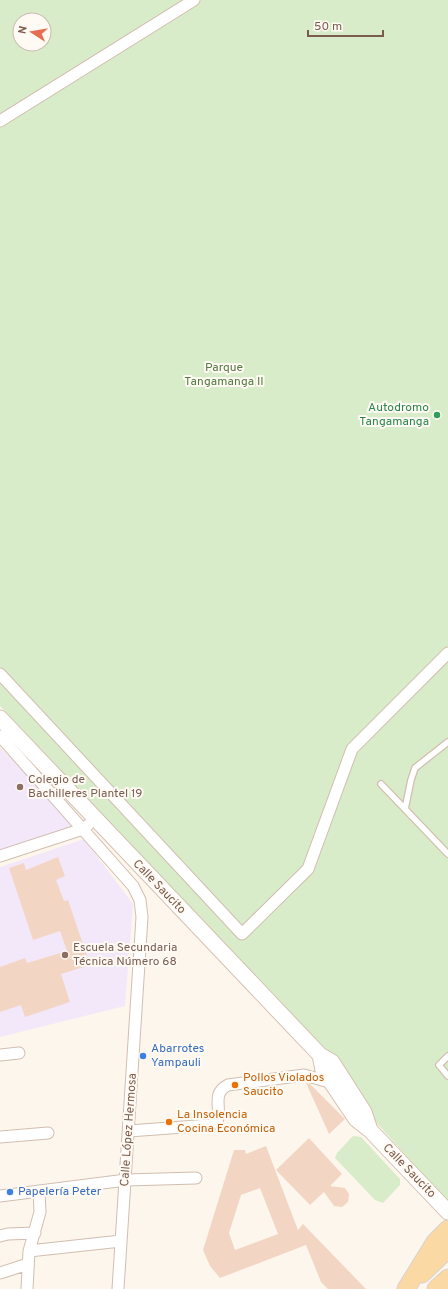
<svg xmlns="http://www.w3.org/2000/svg" width="448" height="1289" font-family="Overpass,sans-serif">
  <rect width="100%" height="100%" fill="#fdf6ec"/>
  <path fill="#f3e8fa" d="M0,748L80,826L0,851Z
    M84,839L133,904L125,1006L0,1037V867Z"/>
  <path fill="#d8ecc9" fill-rule="evenodd" d="M0,0H448V1202L0,706ZM20,20H44V44H20Z
    M353,1136L361,1137L400,1179V1185L383,1203L375,1200L335,1158L337,1153Z"/>
  <path fill="#f3d5c3" fill-rule="evenodd" d="M58,857L65,876L56,880L64,901L68,900L90,965L61,974L70,1002L25,1017L21,1005L0,1012V967L25,958L27,963L67,951L60,931L33,940L9,868L24,863L26,870Z
    M306,1083L310,1084L345,1119L329,1134Z
    M309,1138L342,1174L330,1186L345,1188L349,1194L348,1202L342,1207L334,1206L324,1192L310,1205L276,1170Z
    M266,1146L298,1230L303,1224L366,1289H328L321,1282L306,1245L220,1278L210,1266L203,1250L234,1150H245L246,1154ZM260,1188L278,1234L235,1250L229,1233L241,1195Z"/>
  <g fill="none" stroke-linecap="round" stroke-linejoin="round">
    <g stroke="#d1beb0" stroke-width="8">
      <path id="lane" d="M381,784L448,854
        M405,809L411,780L415,768L448,742
        M448,1056L439,1065L448,1076"/>
    </g>
    <g stroke="#d1beb0" stroke-width="13">
      <path id="street" d="M0,121L194,0
        M0,674L242,934L308,869L352,749L448,653
        M0,736L133,886L140,900L142,917L118,1289
        M0,856L83,829L88,825
        M0,1055L19,1053
        M129,1131L210,1125L217,1122C222,1106 211,1094 228,1085L304,1075L333,1083
        M0,1137L48,1133
        M0,1196L126,1180L196,1178
        M0,1236L8,1234L35,1233
        M29,1251L121,1241
        M0,1273L28,1264
        M27,1289L29,1251L40,1212L39,1191"/>
    </g>
    <g stroke="#d6c0b0" stroke-width="17">
      <path id="secondary" d="M0,718L320,1055L332,1062L364,1112L370,1130
        M320,1055L323,1070L356,1119L370,1130L448,1212"/>
    </g>
    <g stroke="#dad1cd" stroke-width="19">
      <path id="primary" d="M422,1274L448,1249
        M406,1289L435,1242L448,1229
        M436,1289L448,1278"/>
    </g>
    <use href="#lane" stroke="#fff" stroke-width="5.5"/>
    <use href="#street" stroke="#fff" stroke-width="11"/>
    <use href="#secondary" stroke="#fff" stroke-width="15"/>
    <use href="#primary" stroke="#fbd9a5" stroke-width="17"/>
  </g>
  <circle fill="#2e9e5b" stroke="#fffaf3" stroke-width="1.5" cx="437" cy="415" r="4"/>
  <g fill="#8d6e63" stroke="#fffaf3" stroke-width="1.5">
    <circle cx="20" cy="787" r="4"/>
    <circle cx="65" cy="955" r="4"/>
  </g>
  <g fill="#3f7fe0" stroke="#fffaf3" stroke-width="1.5">
    <circle cx="143" cy="1056" r="4"/>
    <circle cx="10" cy="1192" r="4"/>
  </g>
  <g fill="#e8710a" stroke="#fffaf3" stroke-width="1.5">
    <circle cx="235" cy="1085" r="4"/>
    <circle cx="169" cy="1122" r="4"/>
  </g>
  <g text-anchor="middle" dominant-baseline="central" stroke-width="4" stroke-linejoin="round" paint-order="stroke">
    <g font-size="12" fill="#537a41" stroke="#fffaf3">
      <text x="224" y="368">Parque<tspan x="224" dy="14">Tangamanga II</tspan></text>
    </g>
    <g font-size="12" fill="#27864d" stroke="#fffaf3" text-anchor="end">
      <text x="429" y="408">Autodromo<tspan x="429" dy="14">Tangamanga</tspan></text>
    </g>
    <g font-size="12" fill="#785e54" stroke="#fffaf3" text-anchor="start">
      <text x="28" y="780">Colegio de<tspan x="28" dy="14">Bachilleres Plantel 19</tspan></text>
      <text x="73" y="948">Escuela Secundaria<tspan x="73" dy="14">Técnica Número 68</tspan></text>
    </g>
    <g font-size="12" fill="#7a5c4d" stroke="#fffaf3">
      <text transform="translate(159 887) rotate(46)">Calle Saucito</text>
      <text transform="translate(129 1130) rotate(-86)">Calle López Hermosa</text>
      <text transform="translate(409 1171) rotate(46)">Calle Saucito</text>
    </g>
    <g font-size="12" fill="#366cbe" stroke="#fffaf3" text-anchor="start">
      <text x="151" y="1049">Abarrotes<tspan x="151" dy="14">Yampauli</tspan></text>
      <text x="18" y="1192">Papelería Peter</text>
    </g>
    <g font-size="12" fill="#c56008" stroke="#fffaf3" text-anchor="start">
      <text x="243" y="1078">Pollos Violados<tspan x="243" dy="14">Saucito</tspan></text>
      <text x="177" y="1115">La Insolencia<tspan x="177" dy="14">Cocina Económica</tspan></text>
    </g>
  </g>
  <g transform="translate(32 32) rotate(282)"><circle r="19" fill="#fffaf3" stroke="#cabbb1"/>
  <path d="M0-3L7 15L0 10L-7 15Z" fill="#e76f51"/>
  <text y="-6" font-size="11" font-weight="bold" text-anchor="middle" fill="#7a5c4d">N</text>
  </g>
  <path d="M308 30v6h75v-6" fill="none" stroke="#7a5c4d" stroke-width="2"/>
  <text x="314" y="30" font-size="12" fill="#7a5c4d" stroke="#fffaf3" stroke-width="3" paint-order="stroke">50 m</text>
</svg>
